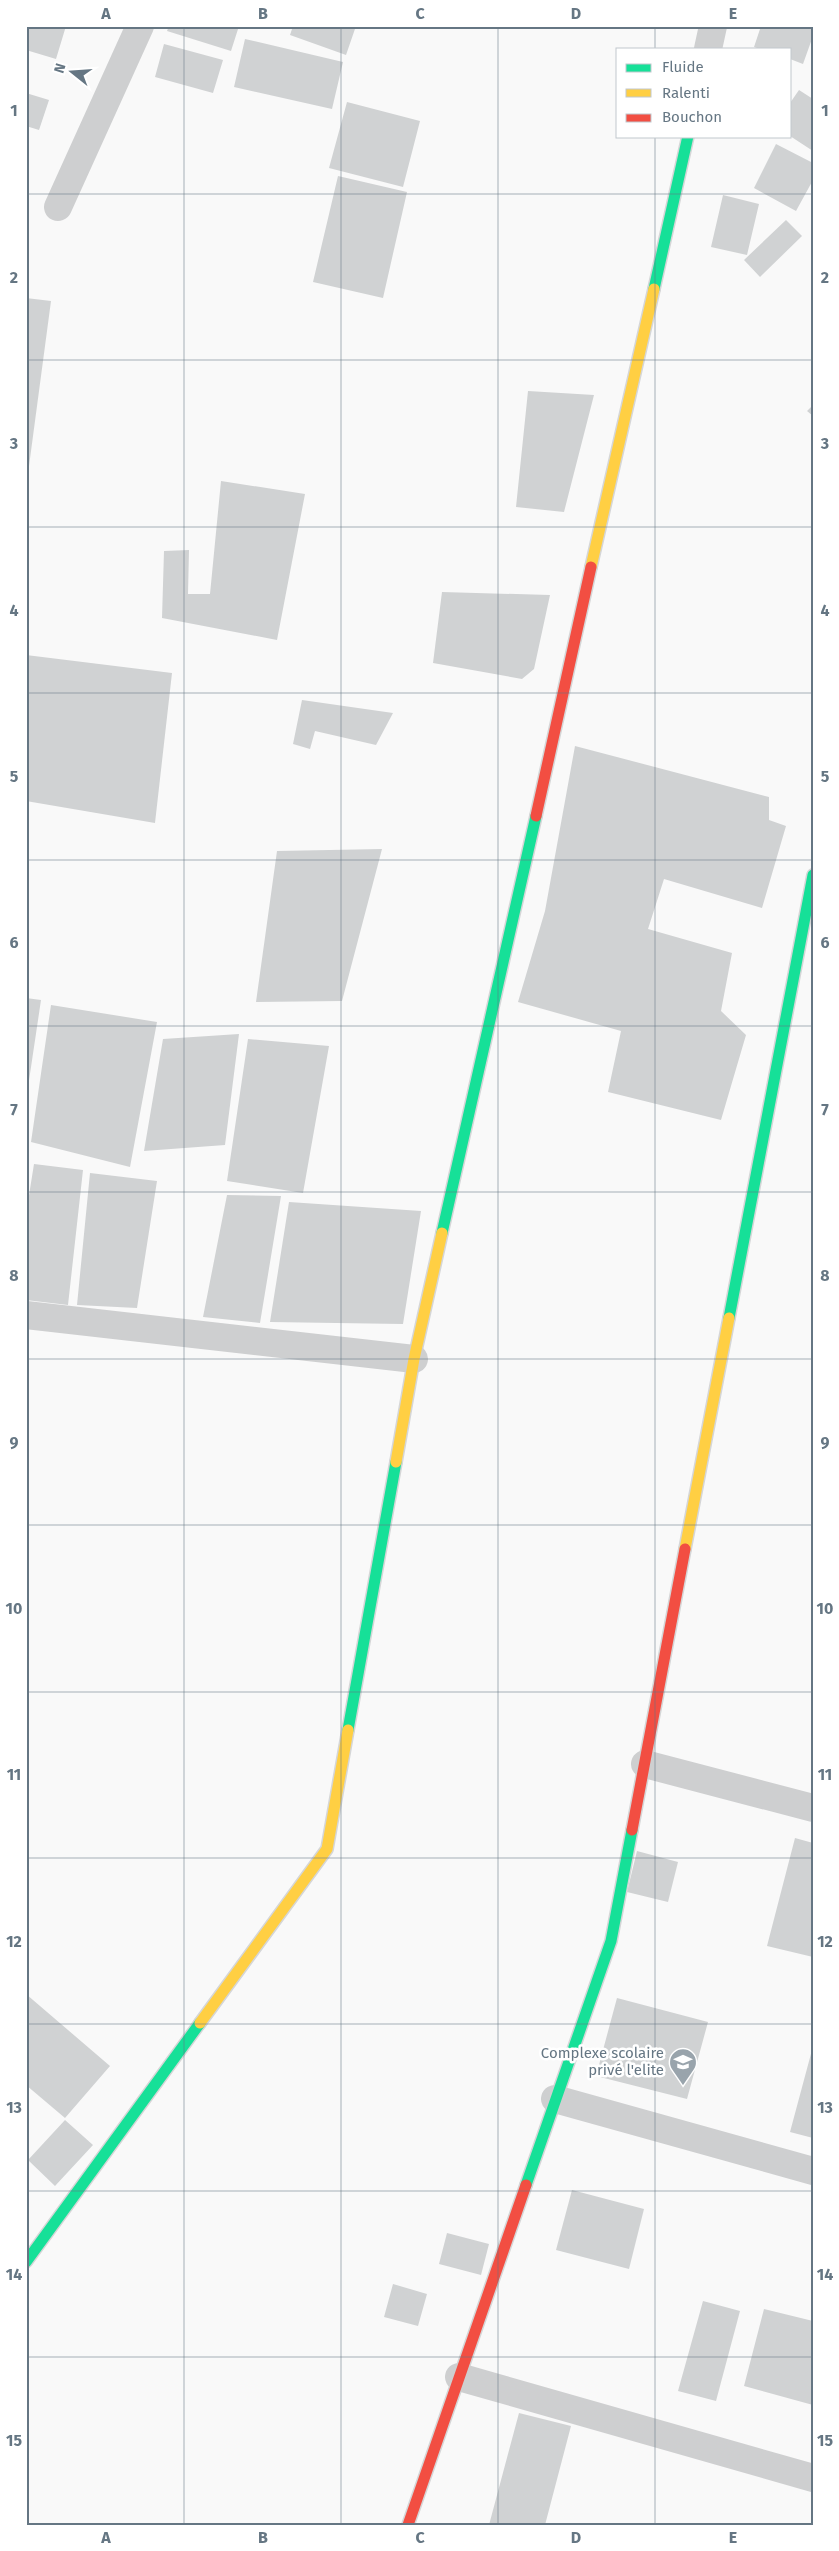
<svg xmlns="http://www.w3.org/2000/svg" width="839" height="2551" font-family="'Fira Sans',sans-serif">
  <rect width="100%" height="100%" fill="#f9f9f9"/>
  <path fill="#d0d2d3" d="M26,26H66L56,59L26,50Z
    M169,26H239L231,51L167,31Z
    M293,26H356L346,55L290,35Z
    M761,26H813V36L803,64L790,59V49H760L754,47Z
    M245,39L343,62L332,109L234,87Z
    M164,44L223,60L213,93L155,77Z
    M799,90L813,99V151L790,136V103Z
    M26,93L49,100L39,130L26,126Z
    M347,102L420,121L403,187L329,168Z
    M776,144L813,163V180L796,211L754,188Z
    M338,176L407,192L383,298L313,282Z
    M723,195L759,204L747,255L711,247Z
    M786,220L802,236L760,277L744,260Z
    M26,298L51,301L27,481L26,480Z
    M528,391L594,395L564,512L516,507Z
    M813,405V416L807,411Z
    M221,481L305,494L277,640L162,618L164,551L189,550L188,594H210Z
    M442,592L550,595L534,669L522,679L433,663Z
    M26,655L172,673L155,823L26,801Z
    M302,700L393,713L376,745L315,731L310,749L293,744Z
    M575,746L769,797V820L786,826L762,908L664,879L648,929L732,953L721,1011L746,1035L721,1120L608,1092L621,1031L518,1002L545,911Z
    M382,849L342,1001L256,1002L277,851Z
    M26,998L41,1000L27,1094H26Z
    M51,1005L157,1022L130,1167L31,1142Z
    M239,1034L225,1145L144,1151L163,1039Z
    M248,1039L329,1046L303,1193L227,1181Z
    M34,1164L83,1170L68,1305L26,1300V1214Z
    M90,1173L157,1181L137,1308L77,1305Z
    M227,1195L281,1196L260,1323L203,1317Z
    M289,1202L421,1211L403,1324L270,1322Z
    M795,1838L813,1843V1957L767,1946Z
    M637,1851L678,1862L668,1902L627,1892Z
    M26,1994L110,2066L65,2118L26,2085Z
    M617,1998L708,2022L687,2099L596,2076Z
    M812,2050H813V2138L790,2132Z
    M65,2120L93,2145L55,2186L28,2160Z
    M572,2190L644,2209L629,2269L556,2250Z
    M447,2233L489,2244L481,2275L439,2264Z
    M393,2284L427,2294L418,2326L384,2317Z
    M703,2301L740,2311L716,2401L678,2391Z
    M764,2309L813,2321V2405L744,2386Z
    M519,2413L571,2426L545,2525H489Z"/>
  <g fill="none" stroke-linecap="round" stroke-linejoin="round">
    <g stroke="#d5d6d7" stroke-width="14">
      <path id="fast" d="M654,289L688,136
        M442,1233L536,816
        M729,1318L813,875
        M348,1730L396,1462
        M526,2185L611,1941L632,1830
        M26,2262L200,2023"/>
    </g>
    <g stroke="#d5d6d7" stroke-width="14">
      <path id="slow" d="M591,567L654,289
        M396,1462L414,1359L442,1233
        M685,1549L729,1318
        M200,2023L327,1849L348,1730"/>
    </g>
    <g stroke="#d5d6d7" stroke-width="14">
      <path id="jam" d="M536,816L591,567
        M632,1830L685,1549
        M408,2525L526,2185"/>
    </g>
    <path stroke="#cecfd0" stroke-width="28" d="M708,49L713,26
      M58,207L140,26
      M26,1315L414,1359
      M645,1764L813,1808
      M555,2099L813,2171
      M459,2377L813,2478"/>
    <use href="#fast" stroke="#16e098" stroke-width="11"/>
    <use href="#slow" stroke="#ffcf43" stroke-width="11"/>
    <use href="#jam" stroke="#f24e42" stroke-width="11"/>
  </g>
  <path fill="none" stroke="#657683" stroke-width="1" stroke-opacity="0.55" d="M184,26V2525M341,26V2525M498,26V2525M655,26V49M655,136V2525M26,194H813M26,360H813M26,527H813M26,693H813M26,860H813M26,1026H813M26,1192H813M26,1359H813M26,1525H813M26,1692H813M26,1858H813M26,2024H813M26,2191H813M26,2357H813"/>
  <defs>
    <g id="school-pin" transform="scale(1.4375)"><path d="M0 17L-7.5 6A9.5 9.5 0 1 1 7.5 6Z" fill="#99a4ac" stroke="#fff"/><path d="M0-5L7-2L0 1L-7-2ZM-4 1L0 2.5L4 1V4Q0 6-4 4Z" fill="#fff"/></g>
  </defs>
  <g fill-rule="evenodd">
    <use href="#school-pin" x="683" y="2062"/>
  </g>
  <g text-anchor="middle" dominant-baseline="central" stroke-width="5" stroke-linejoin="round" paint-order="stroke">
    <g font-size="15" fill="#657683" stroke="#fff" text-anchor="end">
      <text x="664" y="2053">Complexe scolaire<tspan x="664" dy="17">privé l'elite</tspan></text>
    </g>
  </g>
  <rect width="839" height="2551" fill="none" stroke="#ffffff" stroke-width="55"/>
  <rect x="616" y="48" width="175" height="90" fill="#ffffff" stroke="#c1c8cd"/>
  <rect x="626" y="64" width="25" height="8" fill="#16e098" stroke="#c1c8cd"/>
  <text x="662" y="72" font-size="15" fill="#657683">Fluide</text>
  <rect x="626" y="89" width="25" height="8" fill="#ffcf43" stroke="#c1c8cd"/>
  <text x="662" y="98" font-size="15" fill="#657683">Ralenti</text>
  <rect x="626" y="114" width="25" height="8" fill="#f24e42" stroke="#c1c8cd"/>
  <text x="662" y="122" font-size="15" fill="#657683">Bouchon</text>
  <g transform="translate(72 72) rotate(287)" stroke="#ffffff" stroke-width="4" paint-order="stroke">
  <path d="M0-4L9 19L0 12L-9 19Z" fill="#657683"/>
  <text y="-8" font-size="14" font-weight="bold" text-anchor="middle" fill="#657683">N</text>
  </g>
  <rect x="28" y="28" width="784" height="2496" fill="none" stroke="#657683" stroke-width="2"/>
  <g font-size="16" text-anchor="middle" font-weight="bold" fill="#657683">
    <text x="106" y="19">A</text>
    <text x="263" y="19">B</text>
    <text x="420" y="19">C</text>
    <text x="576" y="19">D</text>
    <text x="733" y="19">E</text>
    <text x="14" y="116">1</text>
    <text x="825" y="116">1</text>
    <text x="14" y="283">2</text>
    <text x="825" y="283">2</text>
    <text x="14" y="449">3</text>
    <text x="825" y="449">3</text>
    <text x="14" y="616">4</text>
    <text x="825" y="616">4</text>
    <text x="14" y="782">5</text>
    <text x="825" y="782">5</text>
    <text x="14" y="948">6</text>
    <text x="825" y="948">6</text>
    <text x="14" y="1115">7</text>
    <text x="825" y="1115">7</text>
    <text x="14" y="1281">8</text>
    <text x="825" y="1281">8</text>
    <text x="14" y="1448">9</text>
    <text x="825" y="1448">9</text>
    <text x="14" y="1614">10</text>
    <text x="825" y="1614">10</text>
    <text x="14" y="1780">11</text>
    <text x="825" y="1780">11</text>
    <text x="14" y="1947">12</text>
    <text x="825" y="1947">12</text>
    <text x="14" y="2113">13</text>
    <text x="825" y="2113">13</text>
    <text x="14" y="2280">14</text>
    <text x="825" y="2280">14</text>
    <text x="14" y="2446">15</text>
    <text x="825" y="2446">15</text>
    <text x="106" y="2543">A</text>
    <text x="263" y="2543">B</text>
    <text x="420" y="2543">C</text>
    <text x="576" y="2543">D</text>
    <text x="733" y="2543">E</text>
  </g>
</svg>
